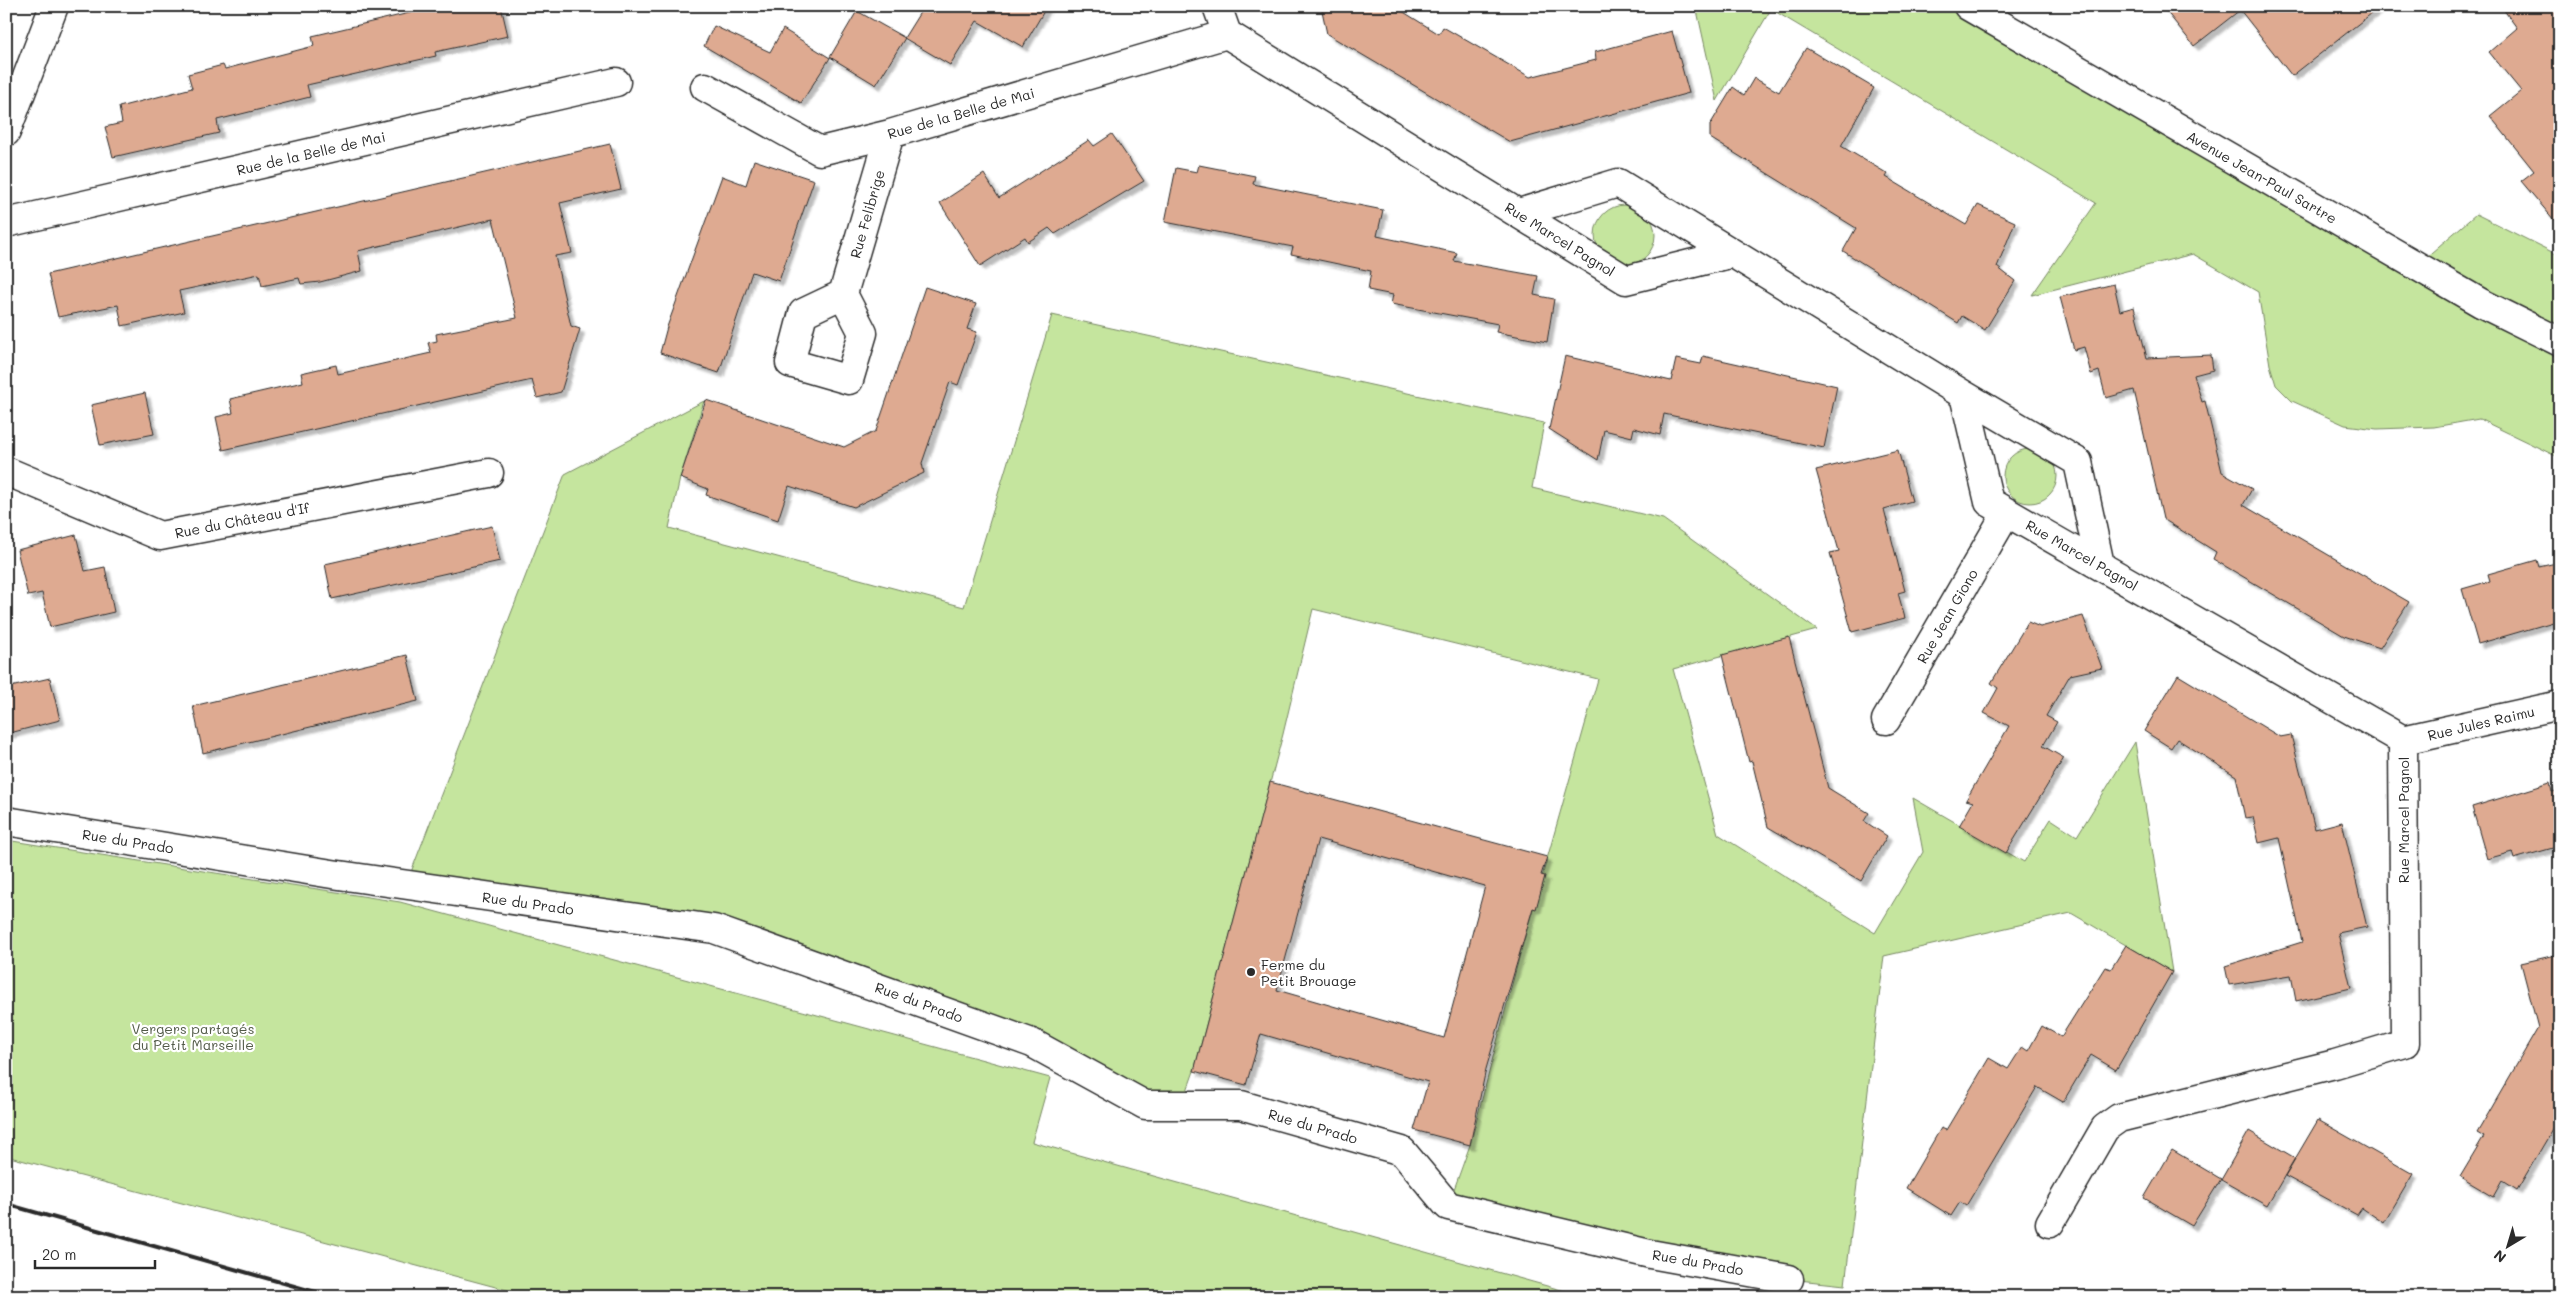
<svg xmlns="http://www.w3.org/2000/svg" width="2566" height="1303" font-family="Mali,sans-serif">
  <defs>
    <filter id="shadow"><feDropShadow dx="4.5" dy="4.5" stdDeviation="1" flood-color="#0004"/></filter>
  </defs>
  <rect width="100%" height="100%" fill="#fff"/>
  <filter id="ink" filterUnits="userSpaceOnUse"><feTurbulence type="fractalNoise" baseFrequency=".02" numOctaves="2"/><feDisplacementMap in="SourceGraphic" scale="10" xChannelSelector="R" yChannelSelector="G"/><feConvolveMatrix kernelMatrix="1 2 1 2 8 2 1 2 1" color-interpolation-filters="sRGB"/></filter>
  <g filter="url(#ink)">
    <path fill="#c5e59e" stroke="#788864" d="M1696,6H1968L2416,266L2476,214L2560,256V458L2479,419L2434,427L2377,429L2345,425L2292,401L2276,385L2270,365L2258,292L2193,254L2032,295L2096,203L1771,9L1717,101Z
      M1595 235a30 30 0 1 1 60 0a30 30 0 1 1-60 0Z
      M1052,315L1544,423L1532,488L1663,519L1817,630L1673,669L1718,834L1875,933L1923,852L1913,798L2024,862L2051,819L2077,836L2135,742L2172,972L2071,913L1884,956L1845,1285L1789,1279L1448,1206L1470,1145L1519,958L1598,679L1313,609L1283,734L1194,1071L1182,1105H1145L1032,1043L714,929L406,885L565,474L704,401L680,478L669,528L964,607Z
      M2003 476a27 27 0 1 1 54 0a27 27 0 1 1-54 0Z
      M6,840L400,902L1050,1078L1032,1142L1572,1293L1571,1297H533L6,1156Z"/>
    <path fill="#deaa91" stroke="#2b2b2b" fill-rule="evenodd" filter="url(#shadow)" d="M439,6H501L508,36L435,52L436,56L307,85L310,97L217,120L219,133L113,157L105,127L122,123L119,107L192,88L188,74L223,65L225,69L314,46L312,36Z
      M924,6H1047L1023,47L977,21L950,65L904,38Z
      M1321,6H1394L1439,34L1443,27L1530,77L1596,60L1595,52L1672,31L1689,93L1510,142L1327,34Z
      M2162,6H2381L2292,76L2240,10L2194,46Z
      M2501,6H2560V227L2521,181L2534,171L2490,116L2521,91L2489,52L2517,28Z
      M857,11L905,38L876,85L830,57Z
      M714,26L770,52L783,29L830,58L801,103L704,46Z
      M1806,48L1874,88L1841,146L1888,174L1886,177L1966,225L1978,205L2015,222L1997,267L2015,281L1985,330L1962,316L1958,323L1843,251L1856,228L1710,138V125L1733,87L1744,95L1754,78L1779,92Z
      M1112,134L1144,181L1055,234L1049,228L1028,242L1025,237L980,266L940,203L984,174L999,198L1089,140L1094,146Z
      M610,144L621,189L560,203L572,253L555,256L571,326L580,329L561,392L537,398L532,380L223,450L216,417L233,413L230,399L303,382L301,373L336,365L338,374L431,353L428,343L437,341L436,334L517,318L493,219L358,251L362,271L320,282L301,284L299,278L262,286L259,274L179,291L184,312L122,326L118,305L58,317L48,274Z
      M754,160L814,180L779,281L752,272L719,373L660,353L667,327L722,176L746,185Z
      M1199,165L1255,176L1253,184L1383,210L1377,236L1457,253L1454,261L1538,276L1534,295L1554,299L1547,342L1496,332L1498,324L1391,304L1393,295L1368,290L1371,271L1291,254L1293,247L1165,222L1176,168L1197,172Z
      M2114,284L2120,311L2134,307L2147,358L2211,355L2213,370L2194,375L2202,402L2205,401L2222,472L2252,489L2243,505L2409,602L2380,648L2344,636L2213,559L2216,552L2163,519L2134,390L2106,398L2099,371L2091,374L2084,347L2074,350L2060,297Z
      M925,287L976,304L967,329L977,332L958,385L950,382L922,463L924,473L854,507L789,486L778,520L706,495L708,489L680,478L706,400L844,447L876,431Z
      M1565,356L1671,381L1676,359L1701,364L1703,356L1837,386L1824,448L1664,414L1660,435L1634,428L1632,437L1604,430L1598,460L1549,429Z
      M145,393L154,434L100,445L91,405Z
      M1898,450L1912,501L1884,509L1905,591L1898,593L1905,618L1852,632L1830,553L1839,551L1816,470Z
      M492,526L500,561L332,599L325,564Z
      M76,535L85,571L105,567L114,612L50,627L42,593L28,596L17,550Z
      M2537,560L2539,567L2560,562V620L2478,644L2462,589L2490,581L2488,574Z
      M2083,616L2102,668L2070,675L2046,716L2057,722L2043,746L2064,758L2006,853L1959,826L1973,802L1966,800L2009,726L1984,713L1998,688L1991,683L2028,622L2040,627Z
      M1789,637L1828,788L1869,813L1864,821L1887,836L1861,881L1768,827L1752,761L1749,762L1722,655Z
      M407,655L418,701L203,753L193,706Z
      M2178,675L2280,737L2291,735L2315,829L2342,822L2367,927L2338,933L2351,988L2296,1001L2291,975L2229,985L2225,966L2302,942L2279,838L2259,843L2253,817L2245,818L2236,776L2177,739L2171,748L2144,731Z
      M50,678L60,720L6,734V688Z
      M1270,782L1547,857L1541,875L1545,876L1536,909L1533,908L1486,1069L1470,1145L1414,1130L1428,1082L1261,1034L1246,1085L1194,1071ZM1318,839L1485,886L1444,1038L1277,990Z
      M2550,783L2552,792L2560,790V846L2514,859L2512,852L2487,859L2472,807Z
      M2126,945L2172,972L2116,1070L2091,1055L2063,1102L2037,1087L1966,1206L1960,1202L1951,1216L1906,1188L1941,1128L1946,1130L1989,1058L2008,1069L2022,1047L2028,1051L2042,1026L2061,1037L2105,967L2111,969Z
      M2560,954V1117L2517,1190L2503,1181L2494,1197L2460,1177L2484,1137L2477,1133L2538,1028L2521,963Z
      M2318,1120L2413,1174L2384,1223L2362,1208L2357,1215L2285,1176Z
      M2249,1131L2295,1158L2267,1206L2221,1180Z
      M2172,1150L2221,1179L2192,1226L2144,1198Z"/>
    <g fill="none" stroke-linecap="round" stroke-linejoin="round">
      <g stroke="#2b2b2b" stroke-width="31">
        <path id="minor" d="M1217,6L1227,34L1626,280L1730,254
          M705,87L820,151L890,134L1227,34
          M6,132L54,6
          M1519,213L1618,183L1964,395L2078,462L2100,565
          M6,223L616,82
          M843,294L803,313L790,363L849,380L863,333L843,294L890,134
          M1964,395L1989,502L2403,740L2405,1043L2335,1064L2119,1118L2105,1128L2050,1223
          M6,471L160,536L489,473
          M1886,720L2007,512
          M2403,740L2560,705
          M6,821L332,874L714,929L1032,1043L1145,1105H1241L1402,1151L1448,1206L1650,1254L1789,1279"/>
      </g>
      <g stroke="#2b2b2b" stroke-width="31">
        <path id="secondary" d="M1968,6L2481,303L2560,342"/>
      </g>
      <use href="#minor" stroke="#fff" stroke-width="28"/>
      <use href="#secondary" stroke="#fff" stroke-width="28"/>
      <path stroke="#2b2b2b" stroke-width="4" d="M6,1204L333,1297"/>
    </g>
  </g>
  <circle fill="#2b2b2b" stroke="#fff" stroke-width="2" cx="1251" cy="972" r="5"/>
  <g text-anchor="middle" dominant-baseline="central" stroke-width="4.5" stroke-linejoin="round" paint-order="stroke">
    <g font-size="14" fill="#2b2b2b" stroke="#fff">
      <text transform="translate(961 113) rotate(-16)">Rue de la Belle de Mai</text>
      <text transform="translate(311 153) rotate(-13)">Rue de la Belle de Mai</text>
      <text transform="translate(2262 177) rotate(30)">Avenue Jean-Paul Sartre</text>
      <text transform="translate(867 214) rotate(-74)">Rue Felibrige</text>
      <text transform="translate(1560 239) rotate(32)">Rue Marcel Pagnol</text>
      <text transform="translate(242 520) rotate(-11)">Rue du Château d'If</text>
      <text transform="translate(2082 555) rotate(30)">Rue Marcel Pagnol</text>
      <text transform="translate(1947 616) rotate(-60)">Rue Jean Giono</text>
      <text transform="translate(2481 723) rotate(-13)">Rue Jules Raimu</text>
      <text transform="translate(2403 820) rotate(-90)">Rue Marcel Pagnol</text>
      <text transform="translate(128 841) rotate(9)">Rue du Prado</text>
      <text transform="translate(528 903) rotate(8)">Rue du Prado</text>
      <text transform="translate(919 1002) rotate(20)">Rue du Prado</text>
      <text transform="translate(1313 1126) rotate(16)">Rue du Prado</text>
      <text transform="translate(1698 1262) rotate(10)">Rue du Prado</text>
    </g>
    <g font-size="14" fill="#2b2b2b" stroke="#fff" text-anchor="start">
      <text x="1261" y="964">Ferme du<tspan x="1261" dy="16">Petit Brouage</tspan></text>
    </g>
    <g font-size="14" fill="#525a48" stroke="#fff">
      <text x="193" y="1028">Vergers partagés<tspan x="193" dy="16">du Petit Marseille</tspan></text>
    </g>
  </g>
  <rect width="2566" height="1303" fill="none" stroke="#fff" stroke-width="25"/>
  <rect x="12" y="12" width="2541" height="1278" fill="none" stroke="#2b2b2b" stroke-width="2" filter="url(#ink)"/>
  <g transform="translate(2508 1246) rotate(218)" stroke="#ffffff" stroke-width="4" paint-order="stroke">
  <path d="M0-4L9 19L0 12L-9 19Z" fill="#2b2b2b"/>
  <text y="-8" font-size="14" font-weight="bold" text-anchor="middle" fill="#2b2b2b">N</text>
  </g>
  <path d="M35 1260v8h120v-8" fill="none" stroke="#2b2b2b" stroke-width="2.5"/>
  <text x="42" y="1260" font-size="15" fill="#2b2b2b" stroke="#ffffff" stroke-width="4" paint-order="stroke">20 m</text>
</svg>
